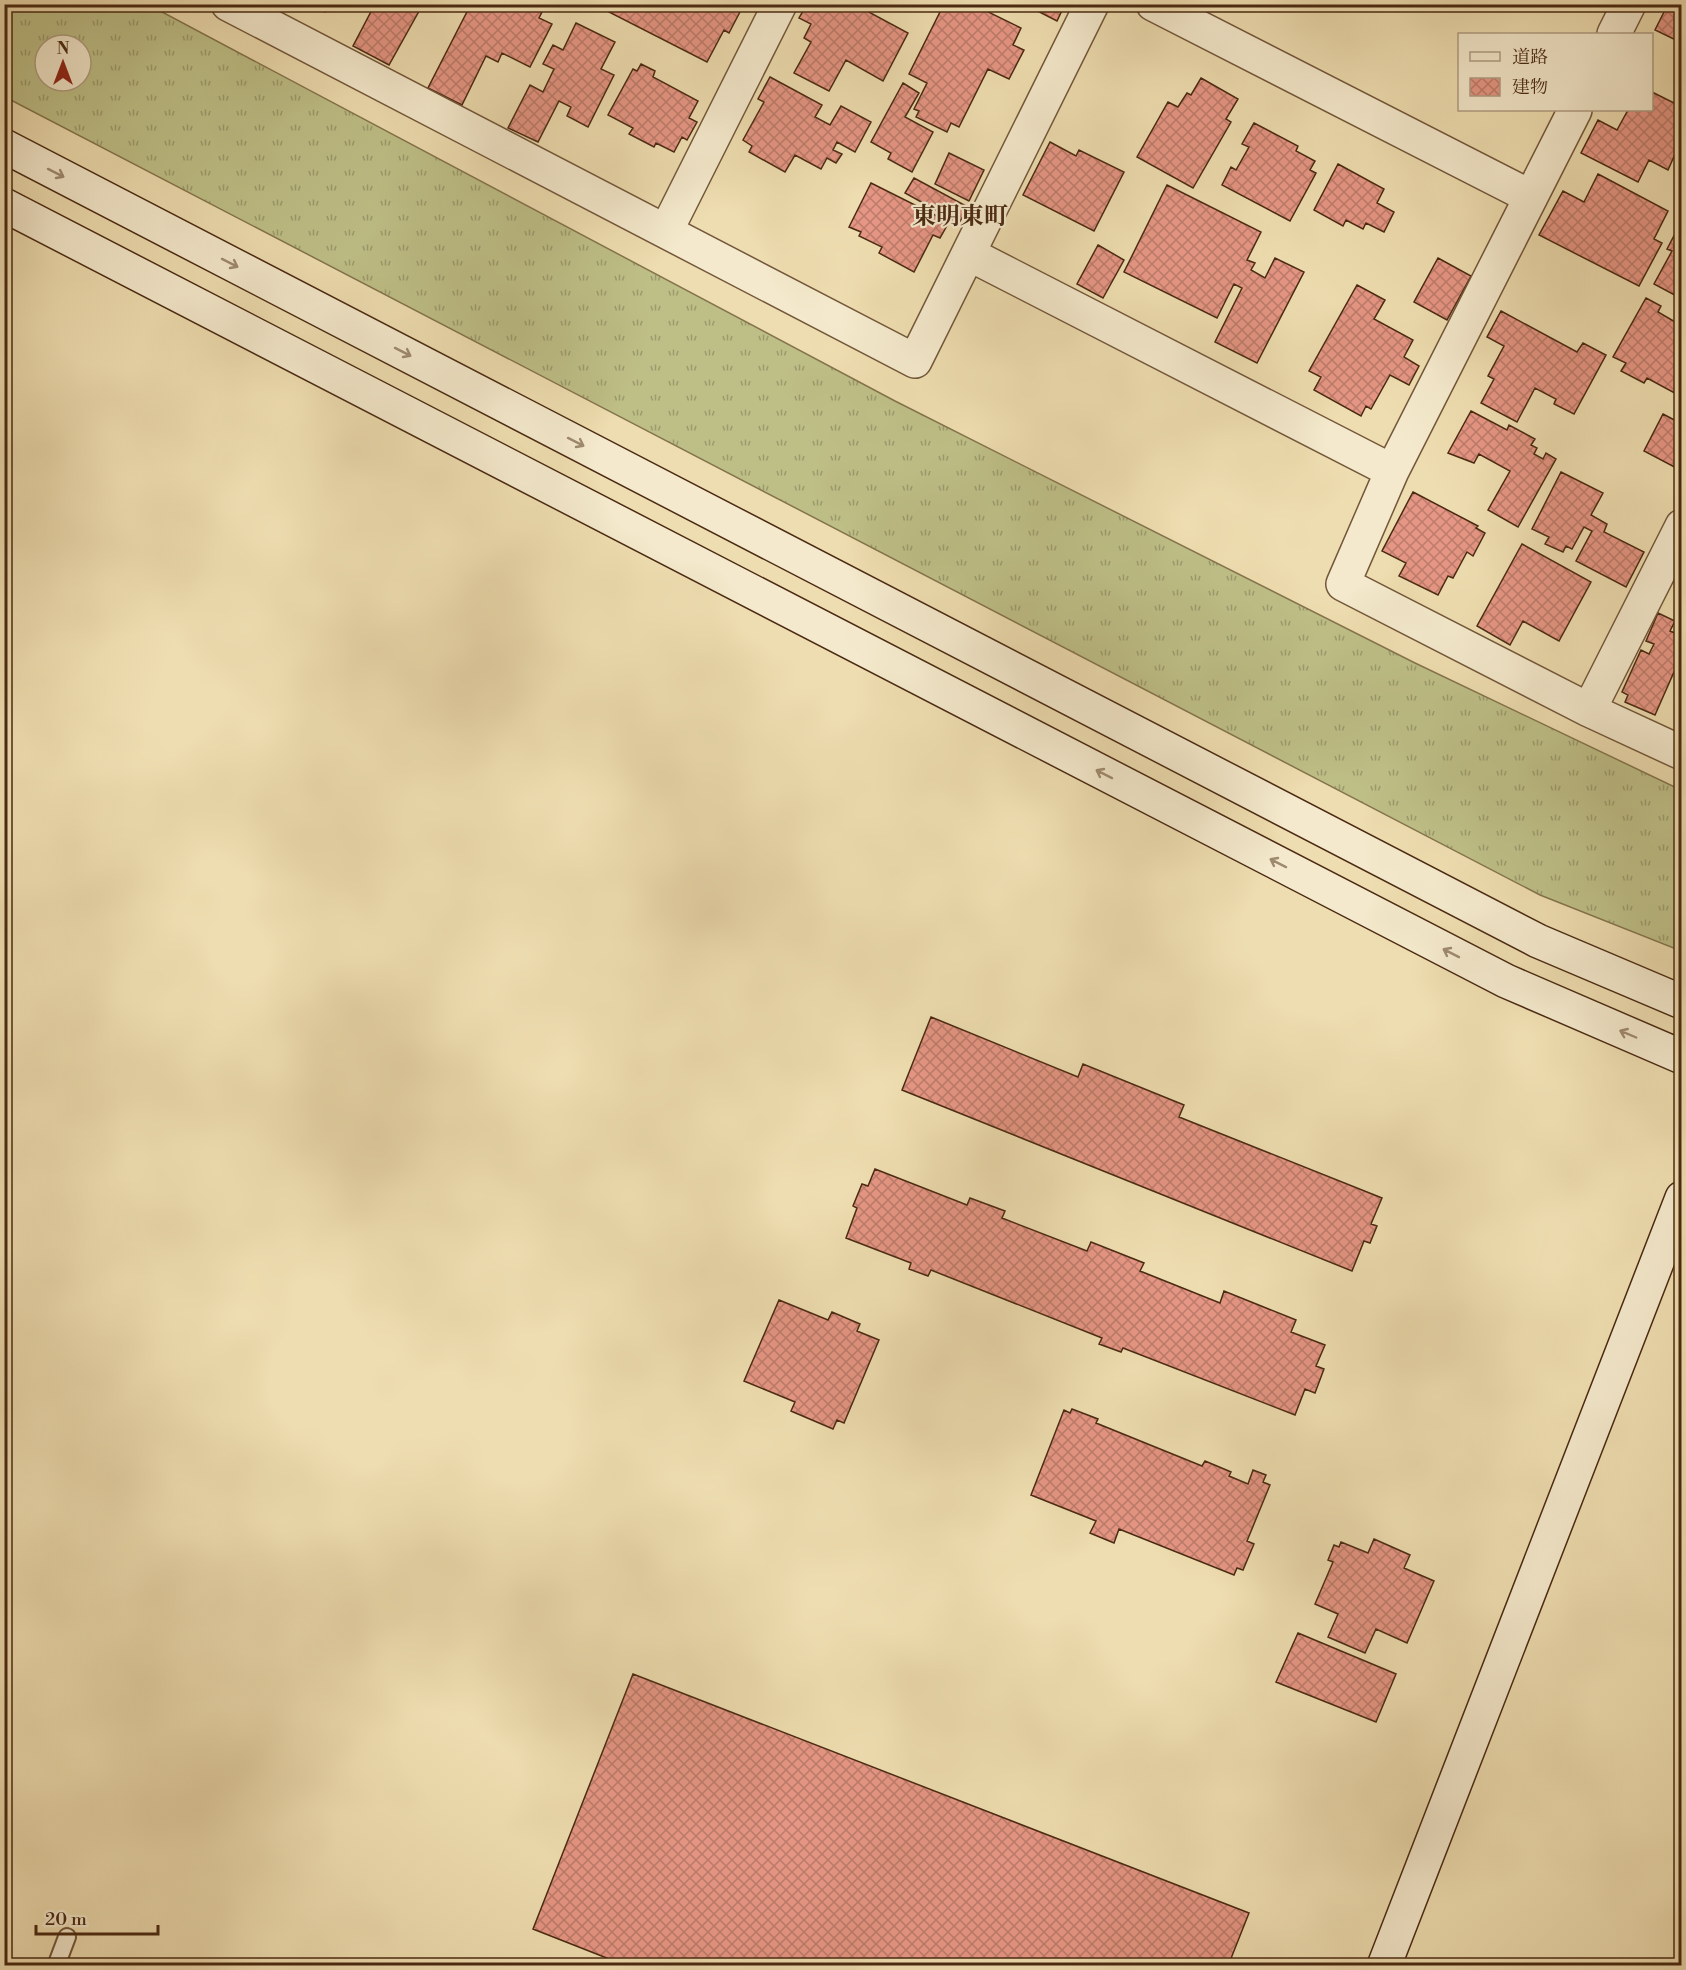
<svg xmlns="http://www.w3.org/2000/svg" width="1686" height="1970" font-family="'Libre Bodoni','Noto Serif JP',serif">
  <defs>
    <pattern id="grass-tufts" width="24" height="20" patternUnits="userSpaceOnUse" patternTransform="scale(1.5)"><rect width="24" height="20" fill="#bebf87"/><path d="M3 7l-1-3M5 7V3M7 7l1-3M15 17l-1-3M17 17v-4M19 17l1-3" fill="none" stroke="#9c9b6d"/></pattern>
    <pattern id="building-cross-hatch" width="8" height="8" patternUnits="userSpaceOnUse" patternTransform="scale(1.5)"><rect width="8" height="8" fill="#e69684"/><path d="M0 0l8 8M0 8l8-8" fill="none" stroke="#bc7b6b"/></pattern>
  </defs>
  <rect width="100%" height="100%" fill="#eeddb0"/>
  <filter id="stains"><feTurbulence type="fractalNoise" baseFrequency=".00333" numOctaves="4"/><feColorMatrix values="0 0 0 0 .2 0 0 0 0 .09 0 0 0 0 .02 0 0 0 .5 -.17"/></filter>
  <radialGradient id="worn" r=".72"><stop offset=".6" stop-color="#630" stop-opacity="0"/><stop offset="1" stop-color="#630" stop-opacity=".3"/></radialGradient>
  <path fill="url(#grass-tufts)" stroke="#84744c" stroke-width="1.5" fill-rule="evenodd" d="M4,5H149L895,401L1415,663L1681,790V951L1540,895L5,97ZM45,45H81V81H45Z"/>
  <path fill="url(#building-cross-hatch)" stroke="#4a2a12" stroke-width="1.5" d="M342,4L339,10L328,5L325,12L312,5Z
    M375,4H423L389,65L353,46Z
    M471,4H536L544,8L539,18L552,24L530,67L502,53L498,62L486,56L462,105L428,88Z
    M603,4H737L742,8L729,33L724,30L707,62L601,8Z
    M807,4H854L908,33L883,81L846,60L829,91L794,73L811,42L804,38L811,24L799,18Z
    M944,4H982L980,8L1021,28L1013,45L1024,50L1009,79L988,69L959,127L951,123L947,132L916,117L919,111L914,109L927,83L909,74Z
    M1024,4H1065L1057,21Z
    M1668,4H1682V43L1655,30Z
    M576,23L615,42L601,69L614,75L588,127L567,116L571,107L559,101L538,142L508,128L530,85L543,92L554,69L543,64L553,45L563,50Z
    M641,64L655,71L653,77L698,101L689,118L697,122L687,140L682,137L674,152L656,143L654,147L629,134L633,128L608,115L633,69L637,71Z
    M770,77L822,105L815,117L830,125L841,106L871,122L855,152L837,142L833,150L842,154L836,163L827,158L821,169L795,155L785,172L749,152L752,146L743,140L764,102L758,99Z
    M1201,78L1238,99L1226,119L1231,122L1193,188L1137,157L1168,102L1178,107L1187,93L1191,95Z
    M903,83L919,93L905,117L933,132L912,172L888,159L891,153L871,142Z
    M1652,92L1682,107V155L1676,152L1668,170L1649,160L1638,182L1581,153L1598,120L1617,130L1628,110H1652Z
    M1254,123L1298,146L1296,151L1315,161L1310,170L1316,173L1290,221L1222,185L1231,167L1236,170L1249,147L1242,144Z
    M1050,142L1076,156L1079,150L1124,172L1094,231L1023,195Z
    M949,153L984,170L969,201L935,184Z
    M1338,164L1384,189L1377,203L1394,212L1384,232L1366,223L1363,229L1346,220L1343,226L1314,210Z
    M1598,174L1668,211L1654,239L1662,243L1639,286L1539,235L1563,191L1584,202Z
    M914,178L968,207L959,223L905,193Z
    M871,183L949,222L940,238L933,235L914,272L879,253L882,247L859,236L861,232L849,227Z
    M1167,185L1261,232L1247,260L1255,263L1251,270L1265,278L1275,258L1304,272L1257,363L1215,342L1242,288L1234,284L1217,318L1124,272Z
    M1677,230L1682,232V299L1654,284L1672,251L1667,249Z
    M1098,245L1124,260L1103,298L1077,284Z
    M1438,258L1471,276L1447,320L1414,302Z
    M1357,285L1385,300L1374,319L1413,340L1404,357L1419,366L1409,385L1390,375L1371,409L1366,406L1361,416L1314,390L1321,377L1309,371Z
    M1646,298L1661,306L1658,312L1682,326V335L1676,346L1682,349V397L1647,378L1644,383L1621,371L1626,363L1613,357Z
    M1501,311L1577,352L1583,343L1606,355L1574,414L1554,404L1556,399L1535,388L1517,422L1481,403L1494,379L1488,376L1504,346L1487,337Z
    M1471,411L1507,430L1509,425L1535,439L1531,445L1537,448L1534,454L1543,459L1546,453L1556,459L1518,527L1488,510L1510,471L1479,454L1474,463L1448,453Z
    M1663,414L1682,424V471L1644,451Z
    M1561,472L1603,493L1591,515L1607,524L1604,532L1644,552L1626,587L1576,561L1592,531L1584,527L1572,549L1566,546L1563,552L1545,544L1549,537L1532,529Z
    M1413,492L1478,526L1476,528L1485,533L1473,556L1467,552L1453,578L1448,576L1438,595L1399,576L1406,563L1382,551Z
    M1522,544L1591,582L1559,641L1523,621L1510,645L1477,626Z
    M1658,613L1675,621L1670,631L1680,635L1682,632V675L1674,672L1655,715L1625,702L1628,695L1622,692L1641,650L1649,654L1654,644L1646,641Z
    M931,1017L1078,1077L1083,1064L1184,1105L1179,1117L1382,1198L1371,1224L1377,1226L1370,1243L1364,1241L1352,1271L902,1090Z
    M875,1169L967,1205L970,1198L1005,1211L1002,1218L1087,1251L1091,1242L1144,1263L1140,1271L1220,1303L1224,1291L1296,1320L1291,1332L1325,1345L1316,1366L1324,1369L1315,1393L1305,1389L1295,1415L1123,1348L1121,1352L1099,1344L1102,1338L931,1270L928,1276L909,1269L911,1263L846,1238L857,1208L853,1206L862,1184L868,1186Z
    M779,1300L828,1320L832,1312L860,1324L857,1331L879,1340L844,1423L837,1420L833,1429L791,1411L795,1402L744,1381Z
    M1072,1409L1098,1419L1096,1423L1202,1466L1205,1461L1231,1472L1229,1476L1248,1484L1253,1470L1266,1475L1263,1482L1270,1485L1247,1541L1254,1544L1243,1570L1237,1568L1234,1575L1119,1529L1114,1543L1090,1533L1096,1521L1031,1495L1064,1410L1070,1413Z
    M1374,1539L1410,1555L1404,1568L1434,1581L1407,1643L1376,1629L1365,1653L1328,1637L1338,1614L1315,1604L1333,1562L1328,1560L1334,1545L1339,1547L1341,1542L1368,1553Z
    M1298,1633L1396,1674L1376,1722L1276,1682Z
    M633,1674L1249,1913L1228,1966H627L533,1929Z"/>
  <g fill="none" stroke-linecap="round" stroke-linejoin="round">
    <g stroke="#73573a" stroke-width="20">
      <path id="lane" d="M56,1966L67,1937"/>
    </g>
    <g stroke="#73573a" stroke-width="36">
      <path id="street" d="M228,4L915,361L1092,4
        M1153,4L1531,197
        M1614,34L1629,4
        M1575,110L1392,471L1343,584L1589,710L1682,753
        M666,231L780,4
        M969,254L1392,471
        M1589,710L1682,526"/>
    </g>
    <g stroke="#4a2a12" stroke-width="36">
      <path id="secondary" d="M4,146L1538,941L1682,1002
        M4,205L1506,981L1682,1057
        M1384,1966L1682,1198"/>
    </g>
    <use href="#lane" stroke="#f4e9cc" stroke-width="16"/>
    <use href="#street" stroke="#f4e9cc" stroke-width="33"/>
    <use href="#secondary" stroke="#f4e9cc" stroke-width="33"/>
  </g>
  <defs><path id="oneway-shaft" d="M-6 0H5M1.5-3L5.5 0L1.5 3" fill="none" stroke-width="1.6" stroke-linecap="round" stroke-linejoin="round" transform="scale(1.5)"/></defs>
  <g stroke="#9f8a6f">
    <use href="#oneway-shaft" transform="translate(56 173) rotate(27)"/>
    <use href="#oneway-shaft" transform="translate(230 263) rotate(27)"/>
    <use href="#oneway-shaft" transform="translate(403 352) rotate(27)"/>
    <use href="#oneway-shaft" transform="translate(576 442) rotate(27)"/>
    <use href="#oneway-shaft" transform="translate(1104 774) rotate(-153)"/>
    <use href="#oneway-shaft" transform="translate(1278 863) rotate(-153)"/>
    <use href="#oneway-shaft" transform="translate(1451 953) rotate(-153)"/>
    <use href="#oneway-shaft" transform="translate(1628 1034) rotate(-157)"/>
  </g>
  <g text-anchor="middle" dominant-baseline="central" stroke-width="4.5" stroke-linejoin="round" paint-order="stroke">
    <g font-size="24" font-weight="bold" fill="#4a2a12" stroke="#f4e9cc">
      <text x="960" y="217">東明東町</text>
    </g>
  </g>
  <rect width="1686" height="1970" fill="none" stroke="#eeddb0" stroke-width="24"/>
  <rect x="6" y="6" width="1674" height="1958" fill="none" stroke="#4a2a12" stroke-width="3"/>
  <rect x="12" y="12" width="1662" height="1946" fill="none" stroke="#4a2a12" stroke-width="1.5"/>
  <rect x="1458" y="33" width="195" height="78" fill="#f4e9cc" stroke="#b09d82" stroke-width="1.5"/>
  <rect x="1470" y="52" width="30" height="9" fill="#f4e9cc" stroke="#b09d82" stroke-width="1.5"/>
  <text x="1512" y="63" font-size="18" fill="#4a2a12">道路</text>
  <rect x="1470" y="78" width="30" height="18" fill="url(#building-cross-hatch)" stroke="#b09d82" stroke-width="1.5"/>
  <text x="1512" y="93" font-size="18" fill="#4a2a12">建物</text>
  <g transform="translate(63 63)"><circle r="28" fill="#f4e9cc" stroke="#b09d82" stroke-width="1.5"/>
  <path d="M0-4.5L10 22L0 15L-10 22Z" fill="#8f2418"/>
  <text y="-9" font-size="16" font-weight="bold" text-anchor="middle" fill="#4a2a12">N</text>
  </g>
  <path d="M36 1925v9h122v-9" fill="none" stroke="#4a2a12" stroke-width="3"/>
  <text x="45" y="1925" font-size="18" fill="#4a2a12" stroke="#f4e9cc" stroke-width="4.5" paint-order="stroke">20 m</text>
  <rect width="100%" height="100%" filter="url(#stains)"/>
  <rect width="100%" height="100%" fill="url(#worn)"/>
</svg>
